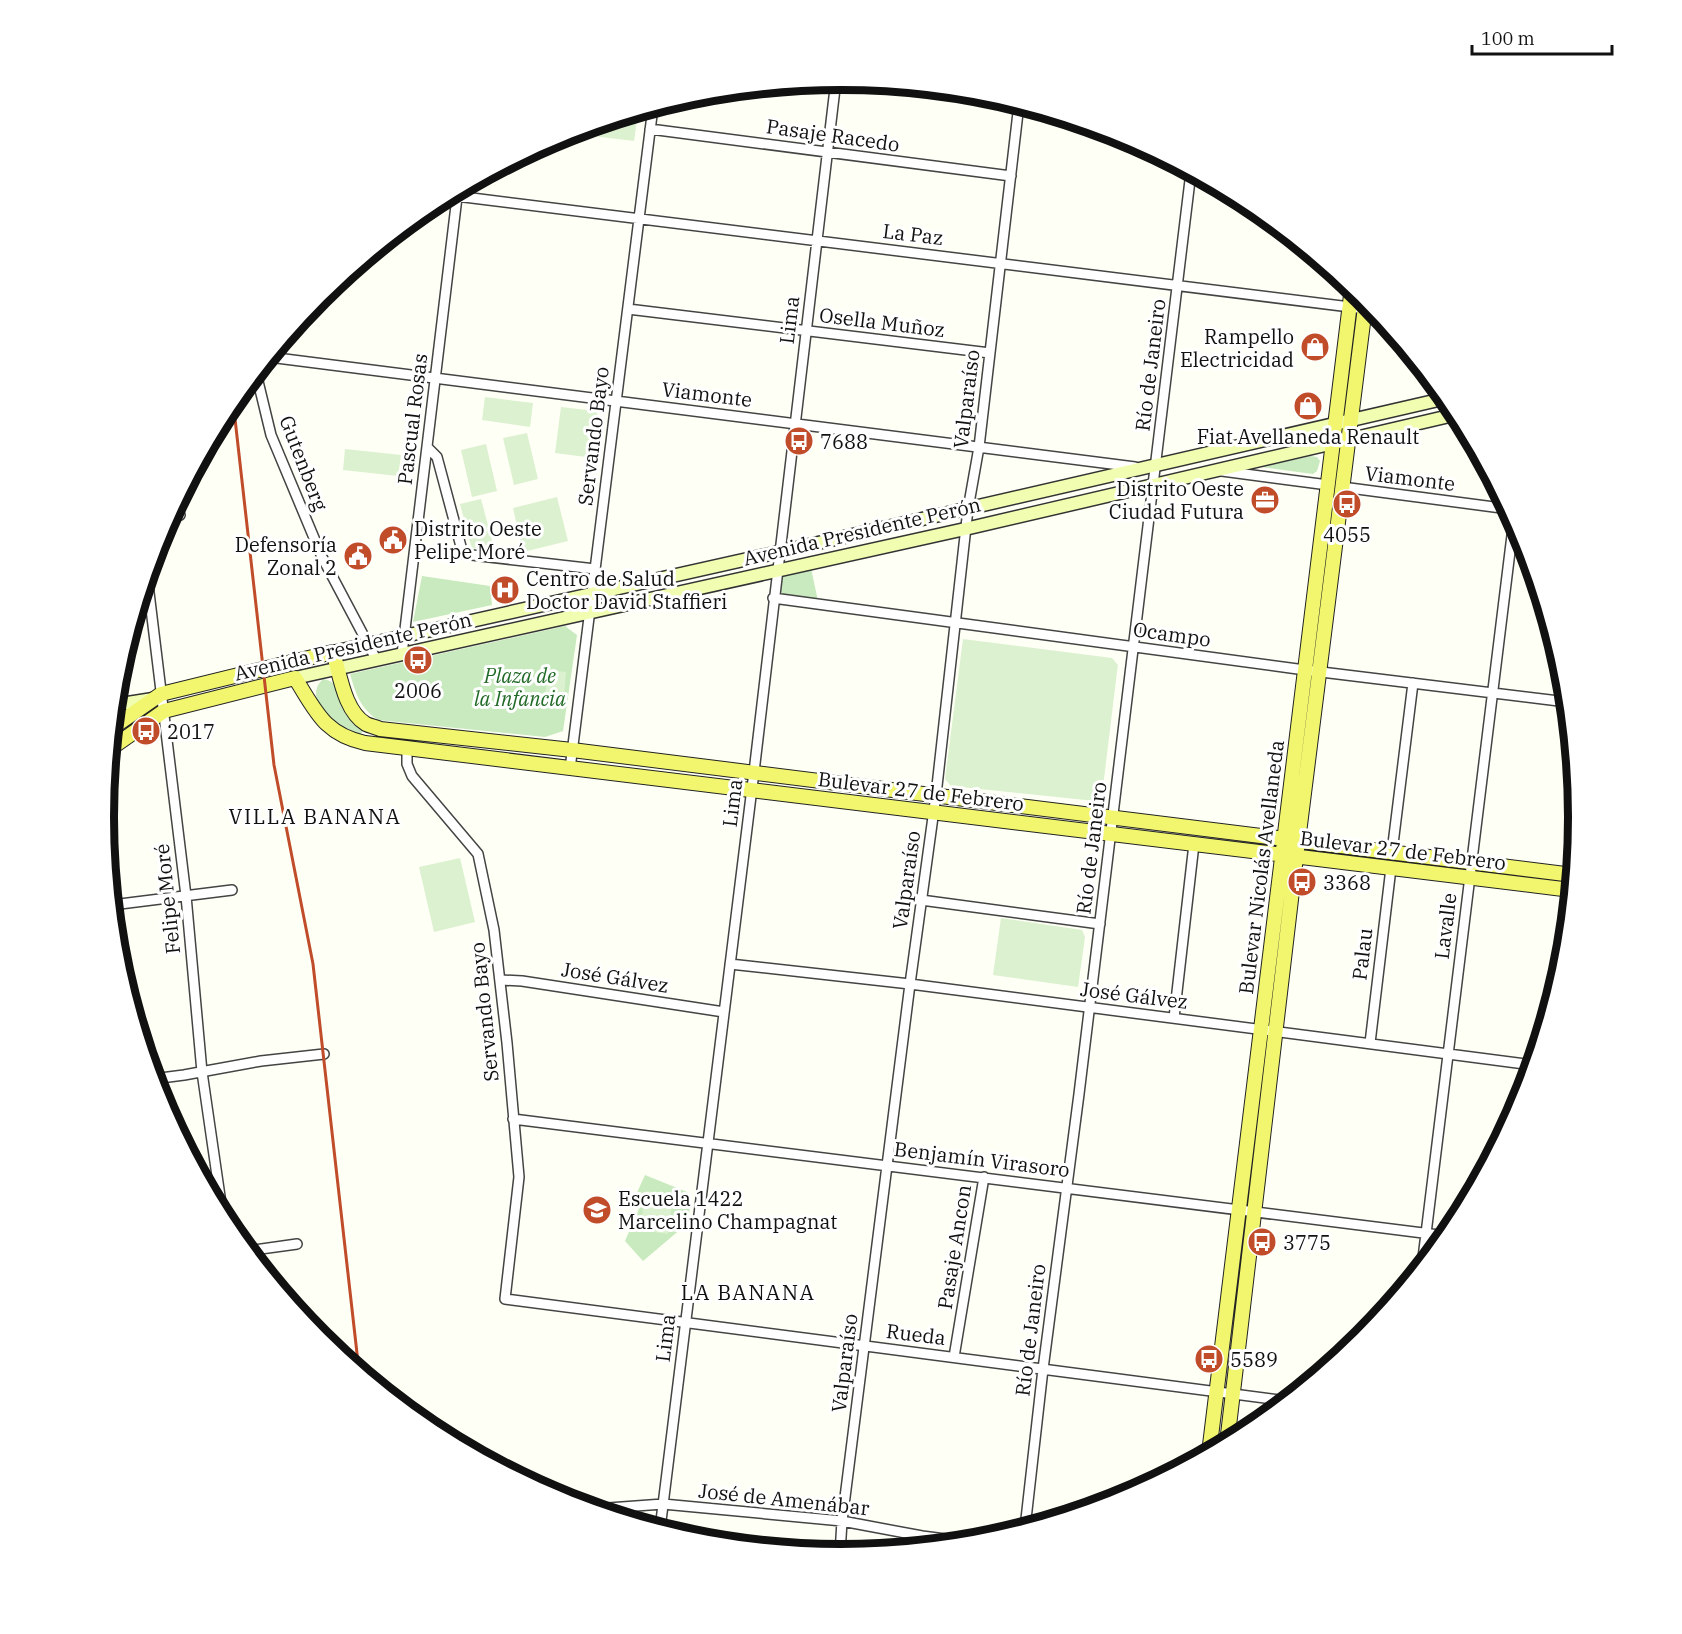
<svg xmlns="http://www.w3.org/2000/svg" width="1682" height="1634" font-family="'IBM Plex Serif',serif">
  <rect width="100%" height="100%" fill="#fefff5"/>
  <path fill="#c8eabe" d="M1311,456L1317,457L1320,461L1317,471L1313,474L1261,467Z
    M811,568L818,601L782,594C772,572 795,572 811,568Z
    M422,576L490,586L492,605L413,622Z
    M565,626L577,635L563,731L545,737L378,720C360,708 356,694 350,674Z
    M323,679C348,682 334,715 363,730L359,738C351,734 340,731 333,725C320,714 308,692 323,679Z
    M645,1175L687,1192L691,1197L688,1223L643,1261L625,1241L642,1202L635,1197Z"/>
  <path fill="#dcf1cf" d="M638,112L634,141L568,133Z
    M485,397L533,403L530,427L482,420Z
    M561,407L596,411L598,415L594,458L555,453Z
    M527,433L538,479L514,485L503,438Z
    M486,444L497,491L472,497L461,450Z
    M345,449L401,455L398,476L343,470Z
    M557,497L568,541L523,552L513,508Z
    M481,499L493,544L472,549L460,504Z
    M963,639L1112,658L1118,665L1117,672L1102,795L1095,801L951,786L945,779Z
    M548,670L566,672L563,709L544,707Z
    M460,858L475,922L434,932L419,867Z
    M1001,918L1082,930L1085,937L1078,987L993,975Z
    M646,1191L673,1195L668,1234L640,1230Z"/>
  <g fill="none" stroke-linecap="round" stroke-linejoin="round">
    <g stroke="#444" stroke-width="12">
      <path id="minor" d="M650,129L1011,176
        M448,195L1374,310
        M628,309L990,353
        M269,357L1135,467
        M256,373L271,435L322,557L376,659
        M427,447L437,457L463,554L595,569
        M1222,471L1328,485
        M1342,487L1509,509
        M169,517L180,515
        M147,576L186,896L202,1072L223,1217
        M773,598L1305,670L1567,702
        M402,654L458,189
        M407,748V764L412,776L478,854L494,930L507,1043L519,1177L505,1299L1287,1401
        M570,769L653,107
        M1392,852L1413,683
        M921,900L1100,924
        M112,905L232,890
        M730,964L910,984L1533,1065
        M501,980L522,981L724,1012
        M1174,1018L1194,844
        M1370,1043L1391,868
        M153,1079L184,1075L261,1061L324,1054
        M513,1119L1447,1236
        M247,1251L297,1244
        M1422,1266L1514,519
        M954,1357L984,1177
        M595,1509L663,1504L842,1521L922,1536L968,1542
        M1025,1528L1043,1369L1079,1094L1191,172
        M660,1529L754,772L836,80
        M840,1554L842,1521L910,984L936,795L968,509L979,447L1019,104"/>
    </g>
    <g stroke="#333" stroke-width="15">
      <path id="secondary" d="M333,652L779,552L1447,398
        M295,678L965,529L1458,414
        M115,705L153,699"/>
    </g>
    <g stroke="#222" stroke-width="16">
      <path id="primary" d="M112,728L161,694L333,652C340,674 344,711 366,724C370,726 376,727 380,729L572,750L1573,875
        M110,749L164,711L295,678C316,711 324,734 365,743L1571,890
        M1227,1443L1296,857L1366,299
        M1209,1453L1352,287"/>
    </g>
    <use href="#minor" stroke="#fff" stroke-width="9"/>
    <use href="#secondary" stroke="#f1fdb1" stroke-width="12"/>
    <use href="#primary" stroke="#f1f66e" stroke-width="14"/>
    <path stroke="#c04c2a" stroke-width="3" d="M233,401L274,765L313,964L359,1371"/>
  </g>
  <defs>
    <g id="shop-disc" transform="scale(1.5)"><circle r="9.5" fill="#c04c2a" stroke="#fff"/><path d="M-5-2.5h2.3a2.7 3.5 0 0 1 5.4 0H5L5.5 6h-11ZM-1.5-2.5h3a1.5 2.3 0 0 0-3 0Z" fill="#fff"/></g>
    <g id="bus-disc" transform="scale(1.5)"><circle r="9.5" fill="#c04c2a" stroke="#fff"/><path d="M-5-6H5V4H4V6H2V4H-2V6H-4V4H-5ZM-3.5-4V0h7V-4ZM-3.5 1.2v1.5H-2V1.2ZM2 1.2v1.5H3.5V1.2Z" fill="#fff"/></g>
    <g id="office-disc" transform="scale(1.5)"><circle r="9.5" fill="#c04c2a" stroke="#fff"/><path d="M-6-3h4V-5.5h4V-3h4V5H-6ZM-1-4.5V-3h2v-1.5ZM-6 0V1H6V0Z" fill="#fff"/></g>
    <g id="civic-disc" transform="scale(1.5)"><circle r="9.5" fill="#c04c2a" stroke="#fff"/><path d="M-.6-6.5H3V-4.5H.6V-3L4-1V1h2V6H-6V1h2V-1L-.6-3ZM-1.2 2.5V6h2.4V2.5Z" fill="#fff"/></g>
    <g id="hospital-disc" transform="scale(1.5)"><circle r="9.5" fill="#c04c2a" stroke="#fff"/><path d="M-5-5h3v3.5h4V-5h3V5h-3V1.5h-4V5h-3Z" fill="#fff"/></g>
    <g id="school-disc" transform="scale(1.5)"><circle r="9.5" fill="#c04c2a" stroke="#fff"/><path d="M0-5L7-2L0 1L-7-2ZM-4 1L0 2.5L4 1V4Q0 6-4 4Z" fill="#fff"/></g>
  </defs>
  <g fill-rule="evenodd">
    <use href="#shop-disc" x="1315" y="347"/>
    <use href="#shop-disc" x="1308" y="406"/>
    <use href="#bus-disc" x="799" y="441"/>
    <use href="#office-disc" x="1265" y="500"/>
    <use href="#bus-disc" x="1347" y="504"/>
    <use href="#civic-disc" x="393" y="540"/>
    <use href="#civic-disc" x="358" y="556"/>
    <use href="#hospital-disc" x="505" y="590"/>
    <use href="#bus-disc" x="418" y="660"/>
    <use href="#bus-disc" x="146" y="731"/>
    <use href="#bus-disc" x="1302" y="882"/>
    <use href="#school-disc" x="597" y="1210"/>
    <use href="#bus-disc" x="1262" y="1242"/>
    <use href="#bus-disc" x="1209" y="1359"/>
  </g>
  <g text-anchor="middle" dominant-baseline="central" stroke-width="6" stroke-linejoin="round" paint-order="stroke">
    <g font-size="20" fill="#111" stroke="#fff">
      <text transform="translate(833 135) rotate(8)">Pasaje Racedo</text>
      <text transform="translate(913 234) rotate(7)">La Paz</text>
      <text transform="translate(789 320) rotate(-83)">Lima</text>
      <text transform="translate(882 322) rotate(7)">Osella Muñoz</text>
      <text transform="translate(1150 365) rotate(-83)">Río de Janeiro</text>
      <text transform="translate(707 394) rotate(7)">Viamonte</text>
      <text transform="translate(966 399) rotate(-83)">Valparaíso</text>
      <text transform="translate(412 419) rotate(-83)">Pascual Rosas</text>
      <text transform="translate(593 436) rotate(-83)">Servando Bayo</text>
      <text transform="translate(304 463) rotate(69)">Gutenberg</text>
      <text transform="translate(1410 478) rotate(7)">Viamonte</text>
      <text transform="translate(862 531) rotate(-13)">Avenida Presidente Perón</text>
      <text transform="translate(1172 634) rotate(8)">Ocampo</text>
      <text transform="translate(353 646) rotate(-13)">Avenida Presidente Perón</text>
      <text transform="translate(921 791) rotate(7)">Bulevar 27 de Febrero</text>
      <text transform="translate(732 803) rotate(-83)">Lima</text>
      <text transform="translate(1091 848) rotate(-83)">Río de Janeiro</text>
      <text transform="translate(1403 850) rotate(7)">Bulevar 27 de Febrero</text>
      <text transform="translate(1261 867) rotate(-83)">Bulevar Nicolás Avellaneda</text>
      <text transform="translate(906 880) rotate(-82)">Valparaíso</text>
      <text transform="translate(167 899) rotate(-96)">Felipe Moré</text>
      <text transform="translate(1445 926) rotate(-83)">Lavalle</text>
      <text transform="translate(1362 954) rotate(-83)">Palau</text>
      <text transform="translate(615 977) rotate(9)">José Gálvez</text>
      <text transform="translate(1134 995) rotate(7)">José Gálvez</text>
      <text transform="translate(484 1012) rotate(-96)">Servando Bayo</text>
      <text transform="translate(982 1159) rotate(7)">Benjamín Virasoro</text>
      <text transform="translate(954 1247) rotate(-81)">Pasaje Ancon</text>
      <text transform="translate(1030 1330) rotate(-83)">Río de Janeiro</text>
      <text transform="translate(916 1334) rotate(7)">Rueda</text>
      <text transform="translate(665 1338) rotate(-83)">Lima</text>
      <text transform="translate(844 1363) rotate(-83)">Valparaíso</text>
      <text transform="translate(784 1499) rotate(6)">José de Amenábar</text>
    </g>
    <g font-size="20" fill="#111" stroke="#fff" text-anchor="start">
      <text x="1294" y="336" text-anchor="end">Rampello<tspan x="1294" dy="23">Electricidad</tspan></text>
      <text x="1308" y="436" text-anchor="middle">Fiat Avellaneda Renault</text>
      <text x="820" y="441">7688</text>
      <text x="1244" y="488" text-anchor="end">Distrito Oeste<tspan x="1244" dy="23">Ciudad Futura</tspan></text>
      <text x="414" y="528">Distrito Oeste<tspan x="414" dy="23">Pelipe Moré</tspan></text>
      <text x="1347" y="534" text-anchor="middle">4055</text>
      <text x="337" y="544" text-anchor="end">Defensoría<tspan x="337" dy="23">Zonal 2</tspan></text>
      <text x="526" y="578">Centro de Salud<tspan x="526" dy="23">Doctor David Staffieri</tspan></text>
      <text x="418" y="690" text-anchor="middle">2006</text>
      <text x="167" y="731">2017</text>
      <text x="1323" y="882">3368</text>
      <text x="618" y="1198">Escuela 1422<tspan x="618" dy="23">Marcelino Champagnat</tspan></text>
      <text x="1283" y="1242">3775</text>
      <text x="1230" y="1359">5589</text>
    </g>
    <g font-size="20" font-style="italic" fill="#216926" stroke="#fff">
      <text x="520" y="675">Plaza de<tspan x="520" dy="23">la Infancia</tspan></text>
    </g>
    <g font-size="21" letter-spacing="1.5" fill="#111" stroke="#fff">
      <text x="315" y="816">VILLA BANANA</text>
      <text x="748" y="1292">LA BANANA</text>
    </g>
  </g>
  <path d="M0 0H1682V1634H0ZM114 817a727 727 0 1 1 1454 0a727 727 0 1 1-1454 0Z" fill="#fff" fill-rule="evenodd"/>
  <path fill="none" stroke="#111" stroke-width="8" d="M114 817a727 727 0 1 1 1454 0a727 727 0 1 1-1454 0Z"/>
  <path d="M1472 45v9h140v-9" fill="none" stroke="#111111" stroke-width="3"/>
  <text x="1481" y="45" font-size="18" fill="#111111" stroke="#ffffff" stroke-width="4.5" paint-order="stroke">100 m</text>
</svg>
